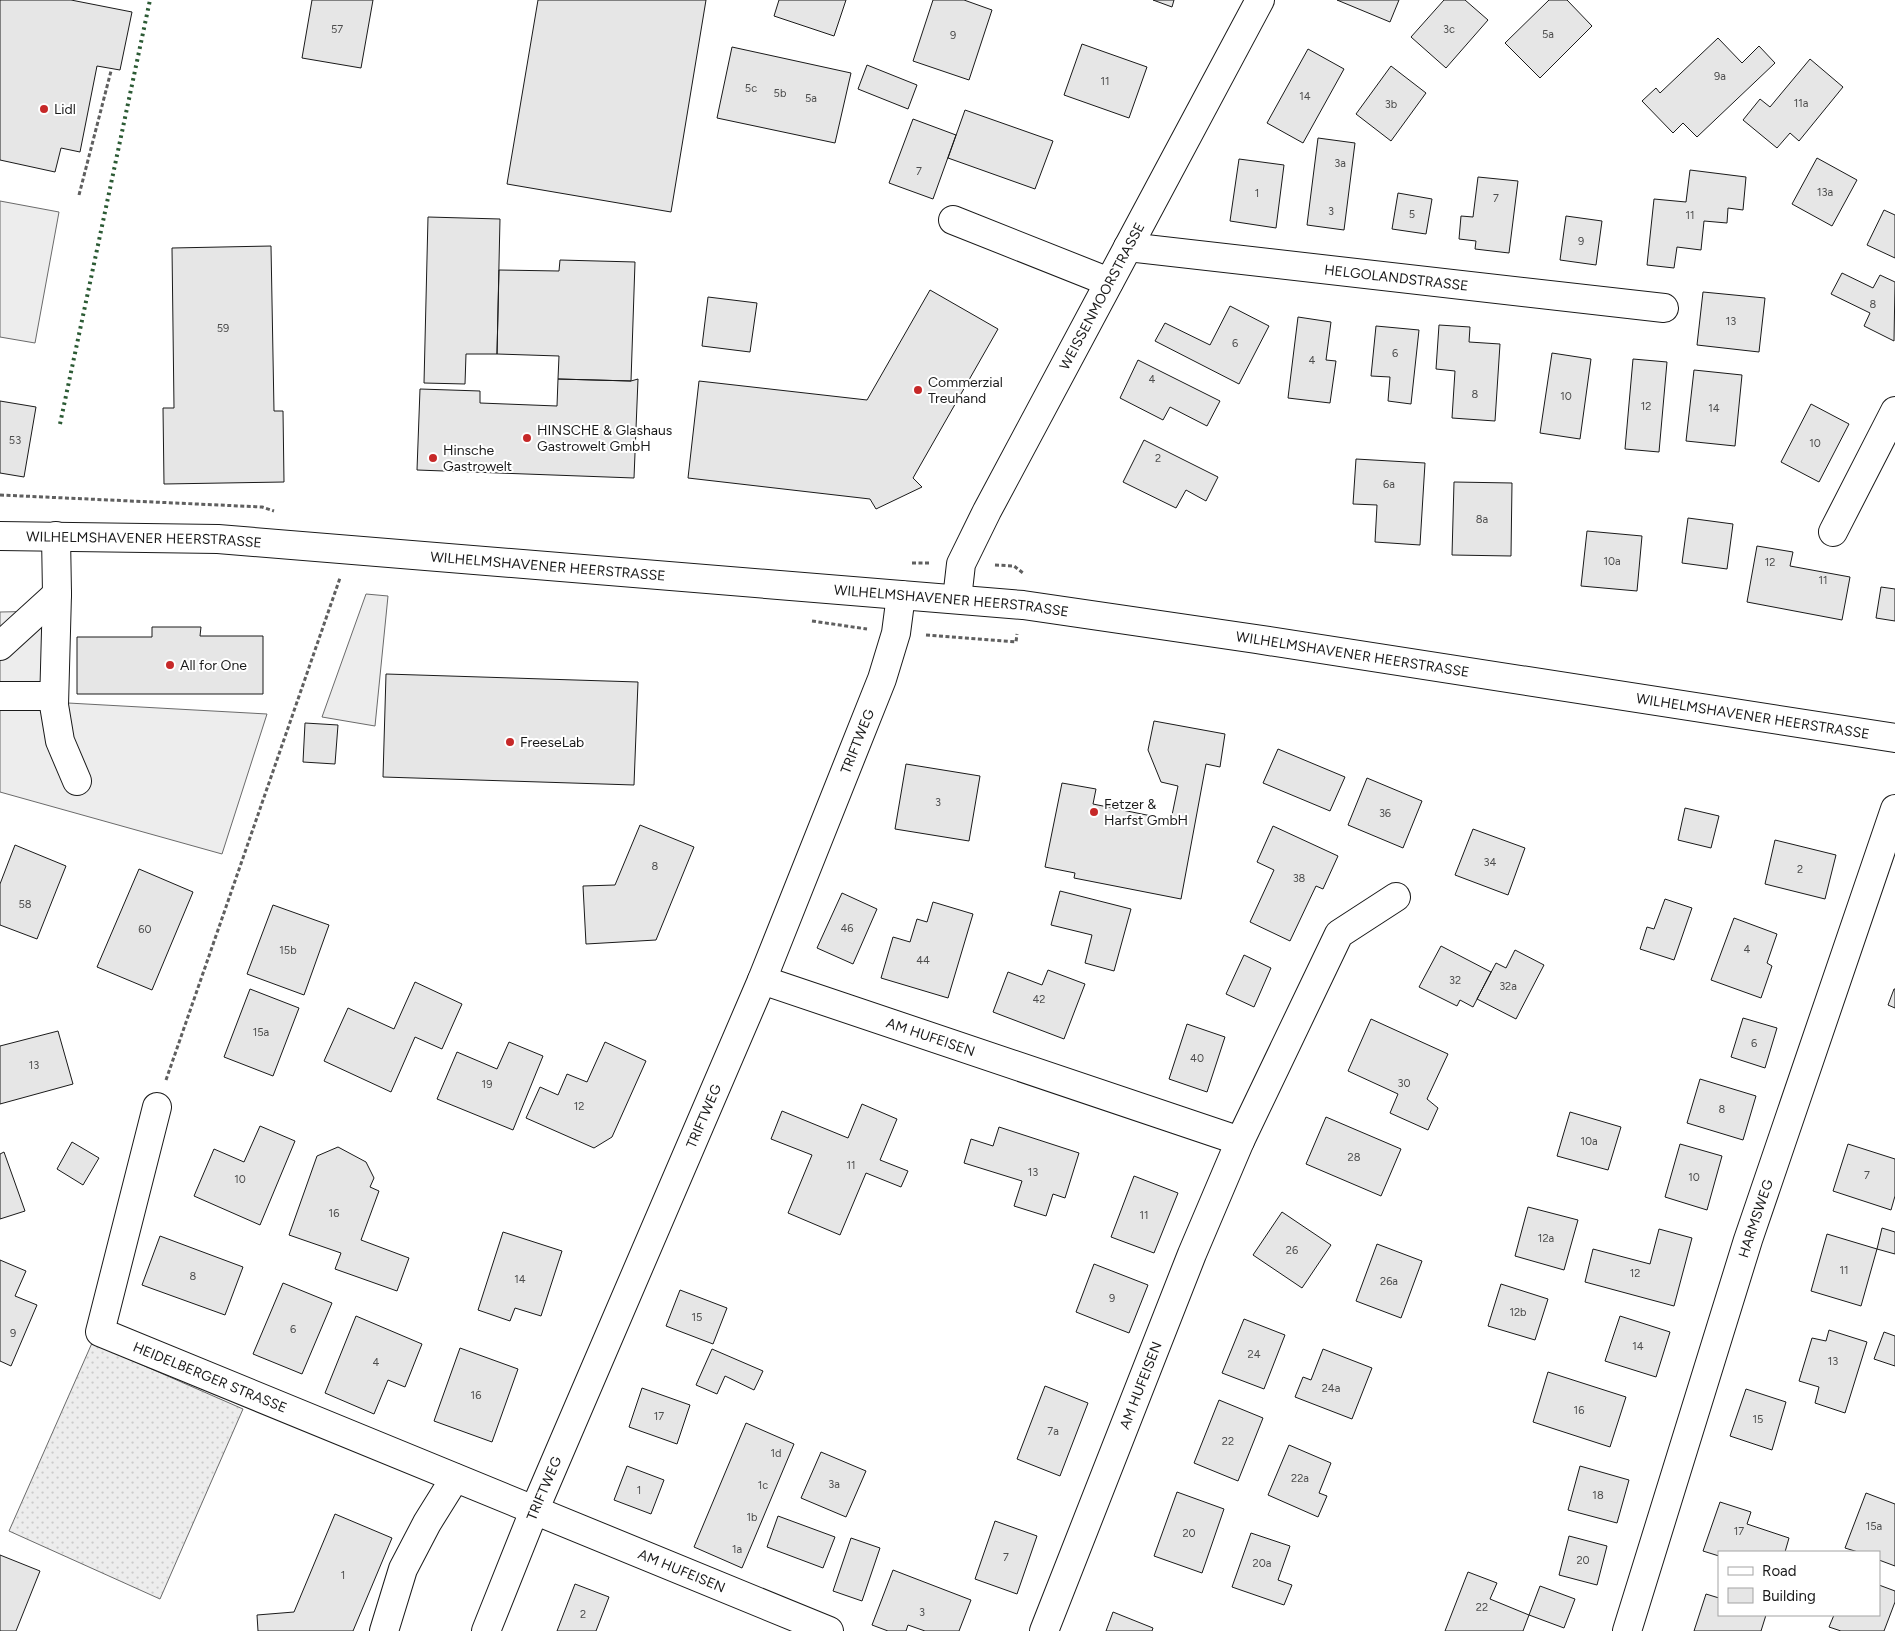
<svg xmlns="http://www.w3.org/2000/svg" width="1895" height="1631" font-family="Figtree,sans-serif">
  <defs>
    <pattern id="grass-dots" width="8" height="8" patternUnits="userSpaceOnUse" patternTransform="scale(1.25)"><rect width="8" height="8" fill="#ededed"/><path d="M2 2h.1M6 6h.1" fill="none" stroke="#cbcbcb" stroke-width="1.8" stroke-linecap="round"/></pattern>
  </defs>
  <rect width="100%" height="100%" fill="#fff"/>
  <path fill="url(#grass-dots)" stroke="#6a6a6a" d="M92,1343L243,1409L160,1599L9,1531Z"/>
  <path fill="#ededed" stroke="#6a6a6a" d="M0,201L59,212L35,343L0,337Z
    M366,594L388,596L375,726L322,717Z
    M49,611L68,703L267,714L222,854L0,792V612Z"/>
  <path fill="#e6e6e6" stroke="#1a1a1a" d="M0,0H71L132,12L120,70L97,66L80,152L61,148L55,172L0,160Z
    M312,0H373L361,68L302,58Z
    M538,0H706L671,212L507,184Z
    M779,0H846L834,36L774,16Z
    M933,0H964L992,10L969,80L913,61Z
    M1153,0H1174L1172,7Z
    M1337,0H1399L1390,22Z
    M1444,0H1465L1488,20L1446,68L1411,37Z
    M1549,0H1567L1592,26L1540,78L1505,43Z
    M1718,38L1742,63L1759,46L1775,63L1697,137L1683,123L1673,133L1642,101L1656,88L1660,93Z
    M1082,44L1147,67L1129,118L1064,95Z
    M732,47L851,73L835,143L717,118Z
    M1308,49L1344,69L1303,143L1267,123Z
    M1810,59L1843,87L1799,141L1790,133L1777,148L1743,120L1760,99L1770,107Z
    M867,65L917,85L908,109L858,89Z
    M1391,66L1426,93L1391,141L1356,114Z
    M965,110L1053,141L1035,189L948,158Z
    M913,119L956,135L933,199L889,183Z
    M1318,138L1355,143L1344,230L1307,225Z
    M1817,158L1857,180L1832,226L1792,204Z
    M1239,159L1284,165L1276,228L1230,221Z
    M1690,170L1746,177L1743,210L1728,208L1727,223L1704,221L1701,250L1677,247L1674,268L1647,265L1654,199L1686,202Z
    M1478,177L1518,181L1509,253L1475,249L1476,241L1459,239L1461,216L1473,217Z
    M1398,193L1432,199L1426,234L1392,229Z
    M1884,210L1895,215V258L1867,245Z
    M1566,216L1602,221L1596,265L1560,260Z
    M428,217L500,219L497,354H466L465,384L424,383Z
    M271,246L274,411H283L284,482L164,484L163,408H174L172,248Z
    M560,260L635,262L631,381L558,379L559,356L497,354L499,270L559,271Z
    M1842,273L1873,288L1880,275L1895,282L1894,341L1864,326L1870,313L1831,294Z
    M930,290L998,329L913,478L922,487L876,509L870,499L688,478L699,381L867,400Z
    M1703,292L1765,298L1759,352L1697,345Z
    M708,297L757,303L750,352L702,346Z
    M1230,306L1269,326L1239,384L1155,341L1165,323L1210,345Z
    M1298,317L1331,322L1326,360L1336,361L1330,403L1288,398Z
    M1439,325L1470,327L1469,342L1500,344L1495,421L1452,418L1455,371L1436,369Z
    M1376,326L1419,330L1411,404L1388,401L1390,377L1371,376Z
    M1552,353L1591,359L1580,439L1540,433Z
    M1633,359L1667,362L1659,452L1625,449Z
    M1138,360L1220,401L1207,426L1170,407L1163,420L1120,398Z
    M1694,370L1742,375L1735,446L1686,441Z
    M558,379L631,381L638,379L634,478L417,470L420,389L480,391V403L557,406Z
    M0,401L36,407L24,477L0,473Z
    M1811,404L1849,424L1819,482L1781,462Z
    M1144,440L1218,477L1206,501L1186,490L1176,508L1123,482Z
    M1356,459L1425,463L1420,545L1375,542L1377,505L1353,504Z
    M1454,482L1512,483L1511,556L1452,555Z
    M1688,518L1733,524L1727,569L1682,563Z
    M1587,531L1642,536L1637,591L1581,586Z
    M1757,546L1793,552L1790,566L1850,577L1842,620L1747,602Z
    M1881,587L1895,589V621L1876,618Z
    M152,627H201L200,636H263V694H77V637H152Z
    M386,674L638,682L634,785L383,777Z
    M1154,721L1225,734L1220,767L1206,764L1181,899L1074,878L1075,873L1045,867L1062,783L1096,789L1093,804L1171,820L1178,786L1161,782L1148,750Z
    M305,723L338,725L335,764L303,762Z
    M1278,749L1345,777L1330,811L1263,783Z
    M906,764L980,776L969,841L895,829Z
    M1367,778L1422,801L1403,848L1348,825Z
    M1685,808L1719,816L1711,848L1678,840Z
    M640,825L694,847L656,940L586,944L583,886L615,885Z
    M1273,826L1338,856L1323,889L1316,886L1290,941L1250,922L1274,870L1257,862Z
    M1473,829L1525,848L1508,895L1455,875Z
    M1775,840L1836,855L1825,899L1765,884Z
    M15,845L66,866L37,939L0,925V884Z
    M139,869L193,892L152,990L97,967Z
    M1060,891L1131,909L1114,971L1085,963L1092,935L1051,925Z
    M842,893L877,909L853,964L817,948Z
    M1665,899L1692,908L1674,960L1640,949L1647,927L1654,929Z
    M933,902L973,914L948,998L881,978L893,937L910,942L917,919L927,922Z
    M273,905L329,925L304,995L247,974Z
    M1734,918L1777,934L1767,963L1772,966L1761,998L1711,980Z
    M1441,946L1491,972L1473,1007L1460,1000L1457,1006L1419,987Z
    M1515,950L1544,965L1516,1019L1477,999L1496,963L1506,968Z
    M1244,955L1271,968L1254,1007L1226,994Z
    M1048,970L1085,984L1064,1039L993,1012L1008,972L1042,985Z
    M415,982L462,1004L442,1049L415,1037L391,1092L324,1061L348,1008L394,1029Z
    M250,989L299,1008L273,1076L224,1057Z
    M1894,989H1895V1008L1888,1005Z
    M1743,1018L1777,1028L1765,1068L1731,1057Z
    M1371,1019L1448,1054L1427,1099L1438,1108L1428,1130L1390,1113L1398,1094L1348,1071Z
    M1187,1024L1225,1037L1207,1092L1169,1079Z
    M58,1031L73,1084L0,1104V1046Z
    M509,1042L543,1056L513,1130L437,1099L457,1052L497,1069Z
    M605,1042L646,1061L612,1137L594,1148L526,1118L540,1087L558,1095L567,1074L587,1082Z
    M1700,1079L1756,1096L1743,1140L1687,1123Z
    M862,1104L897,1119L880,1160L908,1171L901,1187L866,1173L840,1235L788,1213L812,1155L771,1139L782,1111L848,1138Z
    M1570,1112L1621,1127L1608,1170L1557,1156Z
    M1326,1117L1401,1149L1381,1196L1306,1164Z
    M260,1126L295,1141L260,1225L194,1196L214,1149L244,1162Z
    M999,1127L1079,1153L1065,1198L1053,1194L1046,1216L1014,1206L1022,1181L964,1163L971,1139L993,1146Z
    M72,1142L99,1158L83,1185L57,1169Z
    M1680,1144L1722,1156L1707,1210L1665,1197Z
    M1848,1144L1895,1159V1196L1891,1210L1833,1191Z
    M338,1147L366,1162L374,1178L370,1187L379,1191L361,1240L409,1258L397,1291L335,1269L341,1253L289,1235L317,1156Z
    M4,1152L25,1211L0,1219V1154Z
    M1134,1176L1178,1193L1154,1253L1111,1237Z
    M1528,1207L1578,1220L1564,1270L1515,1256Z
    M1282,1212L1331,1245L1302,1288L1253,1255Z
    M1882,1228L1895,1232V1254L1877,1249Z
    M1659,1229L1692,1238L1674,1306L1585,1282L1593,1249L1650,1264Z
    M503,1232L562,1251L541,1316L515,1308L510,1321L478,1310Z
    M1827,1234L1877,1249L1861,1306L1811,1291Z
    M160,1236L243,1267L225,1315L142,1285Z
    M1377,1244L1422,1261L1401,1318L1356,1301Z
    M0,1260L26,1271L15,1296L37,1305L11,1366L0,1361Z
    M1094,1264L1148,1285L1129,1333L1076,1312Z
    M283,1283L332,1303L302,1374L253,1354Z
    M1501,1284L1548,1299L1535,1340L1488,1326Z
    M680,1290L727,1308L713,1344L666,1326Z
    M356,1316L422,1344L405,1387L388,1380L374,1414L325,1393Z
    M1620,1316L1670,1332L1656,1377L1605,1361Z
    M1244,1319L1285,1335L1264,1389L1222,1373Z
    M1829,1330L1867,1342L1845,1413L1815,1403L1819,1387L1799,1381L1812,1338L1826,1341Z
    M1884,1332L1895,1336V1366L1874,1359Z
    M460,1348L518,1369L492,1442L434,1421Z
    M712,1349L763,1371L754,1390L725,1376L717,1394L696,1385Z
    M1323,1349L1372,1368L1352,1419L1295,1397L1303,1377L1311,1380Z
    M1548,1372L1626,1397L1610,1447L1533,1422Z
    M1045,1386L1088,1403L1060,1476L1017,1459Z
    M642,1388L690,1405L677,1444L629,1427Z
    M1746,1389L1786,1402L1772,1450L1730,1436Z
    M1219,1400L1263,1418L1238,1481L1194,1463Z
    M746,1423L794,1444L742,1568L694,1547Z
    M1289,1445L1331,1463L1319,1493L1327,1496L1318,1517L1268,1495Z
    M821,1452L866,1471L846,1517L801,1498Z
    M627,1466L664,1480L651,1514L614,1500Z
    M1580,1466L1629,1480L1617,1523L1568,1510Z
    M1177,1492L1224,1509L1202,1573L1154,1556Z
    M1866,1493L1895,1504V1566L1879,1560V1552H1858L1845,1548Z
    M1720,1502L1751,1512L1747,1524L1789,1538L1785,1552H1719V1556L1703,1551Z
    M335,1514L392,1538L353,1631H258L257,1615L294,1612Z
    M778,1516L835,1537L823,1568L767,1547Z
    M995,1521L1037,1536L1017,1594L975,1579Z
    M1251,1533L1290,1546L1278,1580L1292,1585L1284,1605L1232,1587Z
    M1569,1536L1607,1546L1597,1585L1559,1575Z
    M851,1538L880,1548L862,1601L833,1591Z
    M0,1555L40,1571L16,1631H0Z
    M893,1570L971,1600L959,1631H925L908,1625L906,1631H888L872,1625Z
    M1468,1572L1497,1583L1490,1599L1529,1615L1523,1631H1445Z
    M575,1584L609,1597L596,1631H557Z
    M1879,1585L1895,1591V1602L1884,1631H1841L1829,1627L1834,1615H1879Z
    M1540,1586L1575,1599L1564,1628L1529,1615Z
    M1706,1594L1719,1598V1615H1766L1761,1631H1694Z
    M1113,1612L1153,1628L1152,1631H1106Z"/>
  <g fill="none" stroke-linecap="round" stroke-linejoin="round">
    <g stroke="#1a1a1a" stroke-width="30">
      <g id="minor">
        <path d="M953,220L1109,282"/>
        <path id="s1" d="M1128,247L1664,308"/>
        <path d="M1833,532L1895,411"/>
        <path id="s2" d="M0,536L218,539L1023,605L1256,639L1895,738"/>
        <path d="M56,536L57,594L54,705L60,741L77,781"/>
        <path id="s3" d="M957,599L961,564L987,511L1260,0"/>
        <path d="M0,646L57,594"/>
        <path d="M0,696H54"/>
        <path id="s4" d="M762,980L1240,1141"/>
        <path id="s5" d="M157,1107L100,1332L829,1631"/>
        <path d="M384,1631L403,1569L427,1523L455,1478"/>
        <path id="s6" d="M486,1631L534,1511L762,980L882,679L896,633L901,595"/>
        <path id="s7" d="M1044,1631L1192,1254L1240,1141L1339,934L1396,897"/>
        <path id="s8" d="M1627,1631L1748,1240L1895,809"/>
      </g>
    </g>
    <path stroke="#5f5f5f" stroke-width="3" stroke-dasharray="4 2.5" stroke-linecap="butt" d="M79,195L111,71
      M0,495L262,507L274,511
      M912,563H931
      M995,565L1014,566L1023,573
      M812,621L867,629
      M926,635L1016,642L1017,634
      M166,1080L340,578"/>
    <use href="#minor" stroke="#fff" stroke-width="28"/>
    <path stroke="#2b5a34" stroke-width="4" stroke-dasharray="2.5 4" stroke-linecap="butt" d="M60,424L150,0"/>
  </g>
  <g fill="#c62828" stroke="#fff" stroke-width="2">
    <circle cx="44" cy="109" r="5"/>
    <circle cx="918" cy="390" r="5"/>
    <circle cx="527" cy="438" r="5"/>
    <circle cx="433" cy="458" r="5"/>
    <circle cx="170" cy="665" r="5"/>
    <circle cx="510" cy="742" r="5"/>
    <circle cx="1094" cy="812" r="5"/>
  </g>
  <g text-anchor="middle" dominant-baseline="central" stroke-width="4" stroke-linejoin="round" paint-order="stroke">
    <g font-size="11" fill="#4d4d4d">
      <text x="337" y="29">57</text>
      <text x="1449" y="29">3c</text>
      <text x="1548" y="34">5a</text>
      <text x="953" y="35">9</text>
      <text x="1720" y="76">9a</text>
      <text x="1105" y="81">11</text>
      <text x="751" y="88">5c</text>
      <text x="780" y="93">5b</text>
      <text x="1305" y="96">14</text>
      <text x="811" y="98">5a</text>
      <text x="1801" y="103">11a</text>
      <text x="1391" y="104">3b</text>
      <text x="1340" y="163">3a</text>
      <text x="919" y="171">7</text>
      <text x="1825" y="192">13a</text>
      <text x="1257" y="193">1</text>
      <text x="1496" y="198">7</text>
      <text x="1331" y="211">3</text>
      <text x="1412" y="214">5</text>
      <text x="1690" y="215">11</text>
      <text x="1581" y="241">9</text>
      <text x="1873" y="304">8</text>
      <text x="1731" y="321">13</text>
      <text x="223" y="328">59</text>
      <text x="1235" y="343">6</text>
      <text x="1395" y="353">6</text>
      <text x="1312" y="360">4</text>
      <text x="1152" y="379">4</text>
      <text x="1475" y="394">8</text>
      <text x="1566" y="396">10</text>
      <text x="1646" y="406">12</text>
      <text x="1714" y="408">14</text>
      <text x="15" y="440">53</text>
      <text x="1815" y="443">10</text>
      <text x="1158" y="458">2</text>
      <text x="1389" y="484">6a</text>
      <text x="1482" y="519">8a</text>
      <text x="1612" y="561">10a</text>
      <text x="1770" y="562">12</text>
      <text x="1823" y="580">11</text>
      <text x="938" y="802">3</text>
      <text x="1385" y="813">36</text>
      <text x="1490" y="862">34</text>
      <text x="655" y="866">8</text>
      <text x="1800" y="869">2</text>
      <text x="1299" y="878">38</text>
      <text x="25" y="904">58</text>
      <text x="847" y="928">46</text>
      <text x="145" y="929">60</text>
      <text x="1747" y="949">4</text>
      <text x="288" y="950">15b</text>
      <text x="923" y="960">44</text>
      <text x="1455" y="980">32</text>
      <text x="1508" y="986">32a</text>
      <text x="1039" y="999">42</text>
      <text x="261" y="1032">15a</text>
      <text x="1754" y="1043">6</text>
      <text x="1197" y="1058">40</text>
      <text x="34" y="1065">13</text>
      <text x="1404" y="1083">30</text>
      <text x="487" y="1084">19</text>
      <text x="579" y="1106">12</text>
      <text x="1722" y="1109">8</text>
      <text x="1589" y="1141">10a</text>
      <text x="1354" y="1157">28</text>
      <text x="851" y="1165">11</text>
      <text x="1033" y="1172">13</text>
      <text x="1867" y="1175">7</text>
      <text x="1694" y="1177">10</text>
      <text x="240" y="1179">10</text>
      <text x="334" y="1213">16</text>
      <text x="1144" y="1215">11</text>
      <text x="1546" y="1238">12a</text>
      <text x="1292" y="1250">26</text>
      <text x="1844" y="1270">11</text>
      <text x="1635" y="1273">12</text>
      <text x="193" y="1276">8</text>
      <text x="520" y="1279">14</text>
      <text x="1389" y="1281">26a</text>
      <text x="1112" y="1298">9</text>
      <text x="1518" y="1312">12b</text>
      <text x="697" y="1317">15</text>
      <text x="293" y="1329">6</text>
      <text x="13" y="1333">9</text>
      <text x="1638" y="1346">14</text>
      <text x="1254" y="1354">24</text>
      <text x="1833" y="1361">13</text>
      <text x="376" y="1362">4</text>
      <text x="1331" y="1388">24a</text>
      <text x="476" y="1395">16</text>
      <text x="1579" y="1410">16</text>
      <text x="659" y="1416">17</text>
      <text x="1758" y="1419">15</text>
      <text x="1053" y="1431">7a</text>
      <text x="1228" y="1441">22</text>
      <text x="776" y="1453">1d</text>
      <text x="1300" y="1478">22a</text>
      <text x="834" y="1484">3a</text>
      <text x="763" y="1485">1c</text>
      <text x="639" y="1490">1</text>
      <text x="1598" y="1495">18</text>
      <text x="752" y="1517">1b</text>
      <text x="1874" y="1526">15a</text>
      <text x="1739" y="1531">17</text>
      <text x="1189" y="1533">20</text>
      <text x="737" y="1549">1a</text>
      <text x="1006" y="1557">7</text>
      <text x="1583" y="1560">20</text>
      <text x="1262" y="1563">20a</text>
      <text x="343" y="1575">1</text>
      <text x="1482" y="1607">22</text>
      <text x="922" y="1612">3</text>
      <text x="583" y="1614">2</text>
    </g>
    <g font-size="14" fill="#1a1a1a" stroke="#fff" text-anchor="start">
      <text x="54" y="109">Lidl</text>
      <text x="928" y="382">Commerzial<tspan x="928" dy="16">Treuhand</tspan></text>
      <text x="537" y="430">HINSCHE &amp; Glashaus<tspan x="537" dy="16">Gastrowelt GmbH</tspan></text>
      <text x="443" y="450">Hinsche<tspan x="443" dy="16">Gastrowelt</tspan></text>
      <text x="180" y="665">All for One</text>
      <text x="520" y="742">FreeseLab</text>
      <text x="1104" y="804">Fetzer &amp;<tspan x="1104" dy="16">Harfst GmbH</tspan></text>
    </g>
    <g font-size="14" fill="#1a1a1a" stroke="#fff">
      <text stroke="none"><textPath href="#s1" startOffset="270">HELGOLANDSTRASSE</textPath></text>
      <text stroke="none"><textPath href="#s3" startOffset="338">WEISSENMOORSTRASSE</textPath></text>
      <text stroke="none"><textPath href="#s2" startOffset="144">WILHELMSHAVENER HEERSTRASSE</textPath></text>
      <text stroke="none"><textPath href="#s2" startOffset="549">WILHELMSHAVENER HEERSTRASSE</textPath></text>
      <text stroke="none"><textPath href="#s2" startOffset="954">WILHELMSHAVENER HEERSTRASSE</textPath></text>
      <text stroke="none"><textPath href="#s2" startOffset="1359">WILHELMSHAVENER HEERSTRASSE</textPath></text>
      <text stroke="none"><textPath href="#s2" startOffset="1764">WILHELMSHAVENER HEERSTRASSE</textPath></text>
      <text stroke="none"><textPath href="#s6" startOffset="964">TRIFTWEG</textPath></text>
      <text stroke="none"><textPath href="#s4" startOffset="178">AM HUFEISEN</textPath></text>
      <text stroke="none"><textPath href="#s6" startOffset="559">TRIFTWEG</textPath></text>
      <text stroke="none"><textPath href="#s8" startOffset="432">HARMSWEG</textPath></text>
      <text stroke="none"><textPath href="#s5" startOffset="351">HEIDELBERGER STRASSE</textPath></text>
      <text stroke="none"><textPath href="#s7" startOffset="264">AM HUFEISEN</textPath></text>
      <text stroke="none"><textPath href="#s6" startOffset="154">TRIFTWEG</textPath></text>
      <text stroke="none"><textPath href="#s5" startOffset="861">AM HUFEISEN</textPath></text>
    </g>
  </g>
  <rect x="1718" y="1551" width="162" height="65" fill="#ffffff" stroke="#a3a3a3"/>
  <rect x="1728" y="1567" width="25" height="8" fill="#ffffff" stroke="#a3a3a3"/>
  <text x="1762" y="1576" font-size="15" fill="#1a1a1a">Road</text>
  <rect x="1728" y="1588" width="25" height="15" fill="#e6e6e6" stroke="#a3a3a3"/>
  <text x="1762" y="1601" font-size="15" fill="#1a1a1a">Building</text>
</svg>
